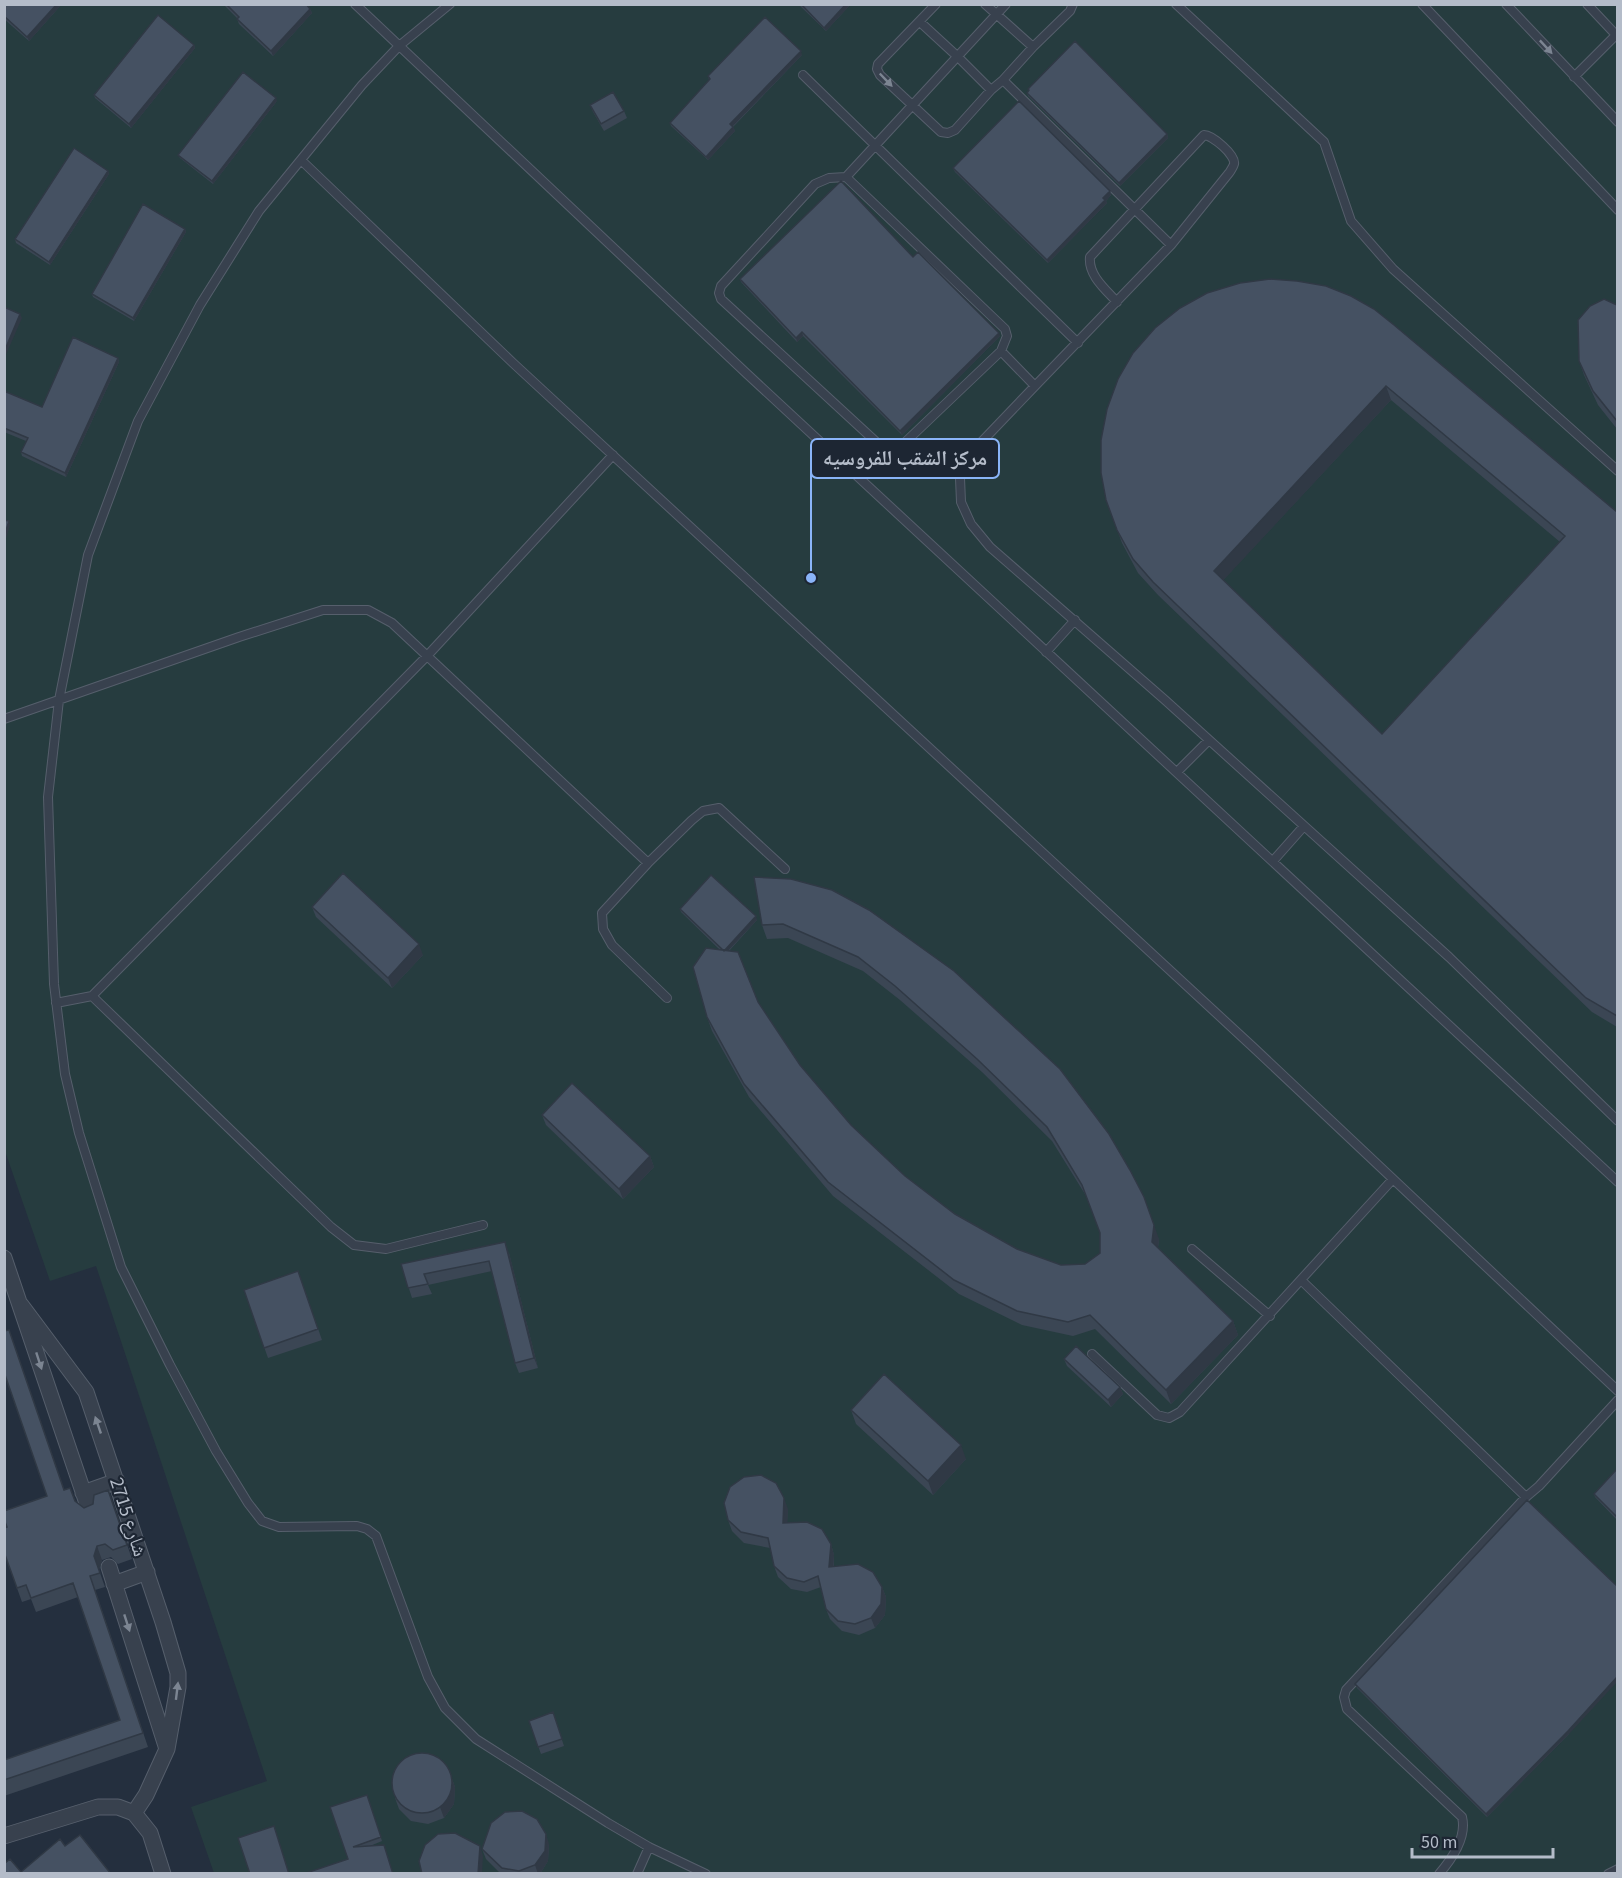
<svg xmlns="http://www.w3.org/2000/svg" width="1622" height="1878" font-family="'Source Sans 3','Noto Naskh Arabic',sans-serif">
  <rect width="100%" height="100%" fill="#242f3e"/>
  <path fill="#263c3f" d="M4,5H1617V1873H214L191,1807L267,1781L96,1266L50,1281L5,1151Z"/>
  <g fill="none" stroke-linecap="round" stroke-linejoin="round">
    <g stroke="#565f6c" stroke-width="10">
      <path id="service" d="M355,4L745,372L1618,1182
        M450,4L399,46L362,85L259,211L200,305L138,421L88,555L59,700L48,797L54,984L65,1074L79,1133L121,1267L170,1365L216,1451L248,1503L262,1521L279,1527L357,1526L367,1529L376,1536L428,1677L445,1708L476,1739L608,1823L649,1847L706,1874
        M936,4L878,64L877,69L880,75L941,132L948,133L955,130L991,90
        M985,4L1033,47L1070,11L1073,4
        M1176,4L1324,142L1351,221L1393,269L1618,471
        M1422,4L1618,210
        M1506,4L1618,122
        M1587,4L1618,37
        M920,22L958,57L991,90L1003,80L1171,245
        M803,75L1078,343
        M1574,77L1616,35
        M1003,80L1033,47
        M301,160L513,363L1254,1048L1618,1391
        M846,177L1005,329L1007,336L1001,351L897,450L886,451L721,299L719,293L721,286L815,184L829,178L846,177L1006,4
        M1001,351L1035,386L968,456L960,478L961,502L971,524L990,547L1165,700L1449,957L1618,1121
        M1035,386L1171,245L1229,173C1230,172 1234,165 1234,164C1236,155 1212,135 1204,135L1090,257C1088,275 1105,289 1117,302
        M1046,652L1075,620
        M4,719L239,637L323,610H368L392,623L648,863
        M1177,772L1209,740
        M1273,861L1304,826
        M92,996L331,1227L354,1245L386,1249L483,1225
        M667,998L612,945L603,929L602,913L648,863L692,820L703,811L719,808L785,869
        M56,1003L92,996L427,656L613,455
        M1192,1249L1270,1316
        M1301,1280L1526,1497L1539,1486L1618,1400
        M1092,1354L1157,1415L1169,1418L1180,1412L1393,1179
        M637,1874L649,1847
        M1439,1874C1452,1859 1467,1837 1462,1817L1347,1709L1344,1697L1346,1690L1526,1497
        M1608,1874L1618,1869"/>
    </g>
    <g stroke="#565f6c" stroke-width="17">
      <path id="minor" d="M4,1258L90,1512
        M21,1305L86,1392L163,1622L178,1673V1687L167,1749L146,1795L134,1813
        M83,1493L117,1481
        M109,1567L166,1746
        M114,1584L147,1572
        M4,1836L98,1807H118L134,1813L150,1833L163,1874"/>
    </g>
    <use href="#service" stroke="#38414e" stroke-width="8"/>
    <use href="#minor" stroke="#38414e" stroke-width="15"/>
  </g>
  <path fill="#3b4654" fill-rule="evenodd" d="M4,4H62L29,41L4,19Z
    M223,4H306L310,9L312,13L273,56L239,24L237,19H238Z
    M798,4H851L826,31Z
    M194,45L195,48L131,128L95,98L94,95Z
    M802,55L733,127L735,131L708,160L671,126L670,123L709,80L708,76Z
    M1028,89L1167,134L1168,138L1120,186L1028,96L1027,93L1029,91Z
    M277,101L213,184L180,158L178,155Z
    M590,105L624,111L627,118L604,131L593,112Z
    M953,168L1110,191L1111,195L1106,201L1107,203L1048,263L955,172Z
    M108,171L109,174L50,265L16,243L15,239Z
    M185,229L186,232L134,321L93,297L92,294Z
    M913,257L1000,336L902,435L803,336L797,342L741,282L740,279Z
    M1240,283L1617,512V1027L1592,1012L1158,595L1138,573L1122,543L1106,500ZM1391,400L1560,542L1382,734L1223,580Z
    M1617,305V429L1598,405L1584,375L1579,361Z
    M118,358L119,362L66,477L22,456L21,452L26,441L4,432V391L42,407Z
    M832,890L1159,1239L1158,1248L1233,1321L1238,1335L1171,1404L1095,1329L1073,1336L1022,1325L959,1294L833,1196L749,1097L712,1031L707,1017L720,950L681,912L680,909L757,920L729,951L758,1002L800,1065L851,1125L905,1176L955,1214L1017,1249L1061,1265L1085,1264L1100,1253V1233L1088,1199L1052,1141L982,1072L900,1000L863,971L788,938L767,939L762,925Z
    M312,907L423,955L392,988L316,917Z
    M542,1115L650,1156L654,1167L623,1199L546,1125Z
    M509,1253L538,1368L519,1373L515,1363L492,1271L428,1285L432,1294L412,1298L401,1264Z
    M298,1271L322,1340L268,1358L244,1290Z
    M1064,1359L1120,1387L1123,1394L1111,1407L1067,1366Z
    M851,1410L966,1459L933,1495L856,1424Z
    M1617,1469V1520L1595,1497L1594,1494Z
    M64,1490L75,1502L84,1508L113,1504L132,1559L118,1564L111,1557L102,1560L99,1570L105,1587L95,1590L148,1747L4,1796V1760L120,1720L78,1597L36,1612L31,1599L22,1602L4,1552L7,1527Z
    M788,1509L787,1523L831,1544L834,1555V1566L882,1587L886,1597L885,1615L875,1628L859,1635L842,1631L830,1619L826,1609L821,1587L807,1592L791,1589L778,1577L774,1566L770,1548L744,1543L732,1531L728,1520Z
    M1355,1684L1569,1734L1487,1817L1357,1688Z
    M553,1713L564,1746L541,1754L529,1721Z
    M451,1776L455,1787L454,1804L444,1818L428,1824L411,1821L399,1809L395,1798Z
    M367,1795L382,1841L370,1846L393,1874L348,1859Z
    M549,1844L548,1861L540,1874H501L486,1859L482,1849Z"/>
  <path fill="#303945" d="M57,4H62L29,41L27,37Z
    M846,4H851L826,31L824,28Z
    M310,9L312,13L273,56L271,51Z
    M194,45L195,48L131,128L129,124Z
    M801,51L802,55L731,128L730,124Z
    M276,98L277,101L213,184L212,181Z
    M733,127L735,131L708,160L706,157Z
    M1167,134L1168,138L1120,186L1119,183Z
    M108,171L109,174L50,265L49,262Z
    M1110,191L1111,195L1106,201L1107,203L1048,263L1047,260Z
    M185,229L186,232L134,321L133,318Z
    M20,314L22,318L4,359V352Z
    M802,332L803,336L797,342L796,338Z
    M999,333L1000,336L902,435L900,431Z
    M118,358L119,362L66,477L65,473Z
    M1386,386L1391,400L1219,585L1214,571Z
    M9,521L10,525L4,545V537Z
    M756,916L757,920L725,954L724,951Z
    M419,944L423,955L392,988L388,978Z
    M650,1156L654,1167L623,1199L619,1189Z
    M1154,1225L1159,1239L1157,1256L1152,1242Z
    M505,1242L509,1253L538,1368L534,1358Z
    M1233,1321L1238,1335L1171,1404L1166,1390Z
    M1120,1387L1123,1394L1111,1407L1108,1400Z
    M961,1445L966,1459L933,1495L928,1481Z
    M784,1498L788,1509L787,1534L783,1523Z
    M831,1544L834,1555L833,1577L829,1567Z
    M97,1546L102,1560L99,1570L105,1587L94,1556Z
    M882,1587L886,1597L885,1615L875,1628L871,1618Z
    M1617,1677V1682L1569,1734L1487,1817L1486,1814Z
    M451,1776L455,1787L454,1804L444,1818L440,1807Z
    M546,1834L549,1844L548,1861L540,1874H538L535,1865Z
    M480,1846L483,1856L482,1874H478Z"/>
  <path fill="#455162" stroke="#303945" stroke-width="1.5" fill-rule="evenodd" d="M4,4H57L27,37L4,16Z
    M226,4H306L310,9L271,51L237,19L239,17Z
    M801,4H846L824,28Z
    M158,15L194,45L129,124L94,95Z
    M765,17L801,51L730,124L733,127L706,157L670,123L710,79L708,76Z
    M1075,41L1167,134L1119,183L1027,93L1029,90L1028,89Z
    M243,72L276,98L212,181L178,155Z
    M613,92L624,111L601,124L590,105Z
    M1019,101L1110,191L1103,198L1105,200L1047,260L953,168Z
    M74,148L108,171L49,262L15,239Z
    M841,181L913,257L918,252L999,333L900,431L802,332L796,338L740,279Z
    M143,204L185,229L133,318L92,294Z
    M1270,279L1297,281L1326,286L1351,296L1374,309L1394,325L1617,512V1016L1586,998L1153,582L1133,559L1117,530L1106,500L1101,473V440L1107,409L1118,379L1133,353L1155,328L1180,308L1207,293L1240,283ZM1386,386L1565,536L1382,734L1214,571Z
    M1604,299L1617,305V421L1593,391L1579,361L1578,320L1590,306Z
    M4,307L20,314L4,352Z
    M73,337L118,358L65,473L21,452L28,438L4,428V391L42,407Z
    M4,520L9,521L4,537Z
    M343,873L419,944L388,978L312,907Z
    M711,875L756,916L724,951L680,909Z
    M754,877L791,879L832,890L869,910L954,971L1060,1069L1109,1134L1130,1170L1144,1197L1154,1225L1152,1242L1233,1321L1166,1390L1090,1315L1068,1322L1017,1311L954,1280L828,1182L744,1084L707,1017L693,967L706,948L738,952L758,1002L800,1065L851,1125L905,1176L955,1214L1017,1249L1061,1265L1085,1264L1100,1253V1233L1082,1185L1047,1127L977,1059L895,986L858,957L783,924L762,925Z
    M572,1083L650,1156L619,1189L542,1115Z
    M505,1242L534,1358L515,1363L489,1261L424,1274L428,1284L408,1288L401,1264Z
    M298,1271L318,1329L264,1348L244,1290Z
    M9,1330L64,1490L70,1488L75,1501L84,1508L93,1504L94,1495L108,1490L127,1545L113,1550L105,1544L97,1546L94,1556L100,1573L90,1576L143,1733L4,1780V1760L120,1720L73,1583L31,1598L26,1585L17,1588L4,1552V1528L7,1527L4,1519V1511L47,1496L4,1372V1331Z
    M1076,1346L1120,1387L1108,1400L1064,1359Z
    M884,1374L961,1445L928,1481L851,1410Z
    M1617,1469V1517L1594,1494Z
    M761,1475L776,1483L784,1498L783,1523L807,1522L822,1529L831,1544L829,1567L858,1564L873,1572L882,1587L881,1604L871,1618L855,1624L838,1621L826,1609L818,1576L804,1582L787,1578L774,1566L768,1538L741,1532L728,1520L724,1503L730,1487L744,1477Z
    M1527,1500L1617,1586V1677L1568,1731L1486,1814L1355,1684Z
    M553,1712L562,1739L538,1747L529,1721Z
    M392 1783a30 30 0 1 1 60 0a30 30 0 1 1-60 0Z
    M367,1795L381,1837L353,1847L384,1845L393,1874H303L348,1859L330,1807Z
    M522,1811L537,1819L546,1834L545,1851L535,1865L519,1871L502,1868L482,1849L491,1823L505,1812Z
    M274,1826L289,1874H250L238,1838Z
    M455,1833L480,1846L478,1874H422L419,1861L425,1845L438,1834Z
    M80,1835L111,1874H4V1864L10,1859L21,1872L60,1839L65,1846Z"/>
  <defs><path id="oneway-solid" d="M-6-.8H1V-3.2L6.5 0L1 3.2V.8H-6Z" transform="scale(1.5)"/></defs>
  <g fill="#7c8592">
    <use href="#oneway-solid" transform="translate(1546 47) rotate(47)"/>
    <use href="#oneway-solid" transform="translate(886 80) rotate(46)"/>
    <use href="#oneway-solid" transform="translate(39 1361) rotate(72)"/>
    <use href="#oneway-solid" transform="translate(98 1425) rotate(-109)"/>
    <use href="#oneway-solid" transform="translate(127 1623) rotate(72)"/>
    <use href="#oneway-solid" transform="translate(177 1691) rotate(-83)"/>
  </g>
  <g text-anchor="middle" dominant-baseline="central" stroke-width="4.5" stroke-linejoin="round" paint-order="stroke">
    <g font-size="20" fill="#b4bcc9" stroke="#1d2633">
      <text transform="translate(128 1517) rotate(72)">شارع 2715</text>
    </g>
  </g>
  <path fill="none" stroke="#8ab4f8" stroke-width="2" d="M811 578L811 458"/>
  <circle fill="#8ab4f8" stroke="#1d2633" stroke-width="2" cx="811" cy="578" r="6"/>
  <rect fill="#1d2633" stroke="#8ab4f8" stroke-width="2" x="811" y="439" width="188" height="39" rx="6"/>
  <g font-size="21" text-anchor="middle" font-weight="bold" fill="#b4bcc9">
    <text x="905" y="465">مركز الشقب للفروسيه</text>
  </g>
  <rect width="1622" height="1878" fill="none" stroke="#b4bcc9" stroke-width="12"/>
  <path d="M1412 1848v9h141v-9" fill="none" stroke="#b4bcc9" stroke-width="3"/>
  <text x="1421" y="1848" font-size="18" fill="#b4bcc9" stroke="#1d2633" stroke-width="4.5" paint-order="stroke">50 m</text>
</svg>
